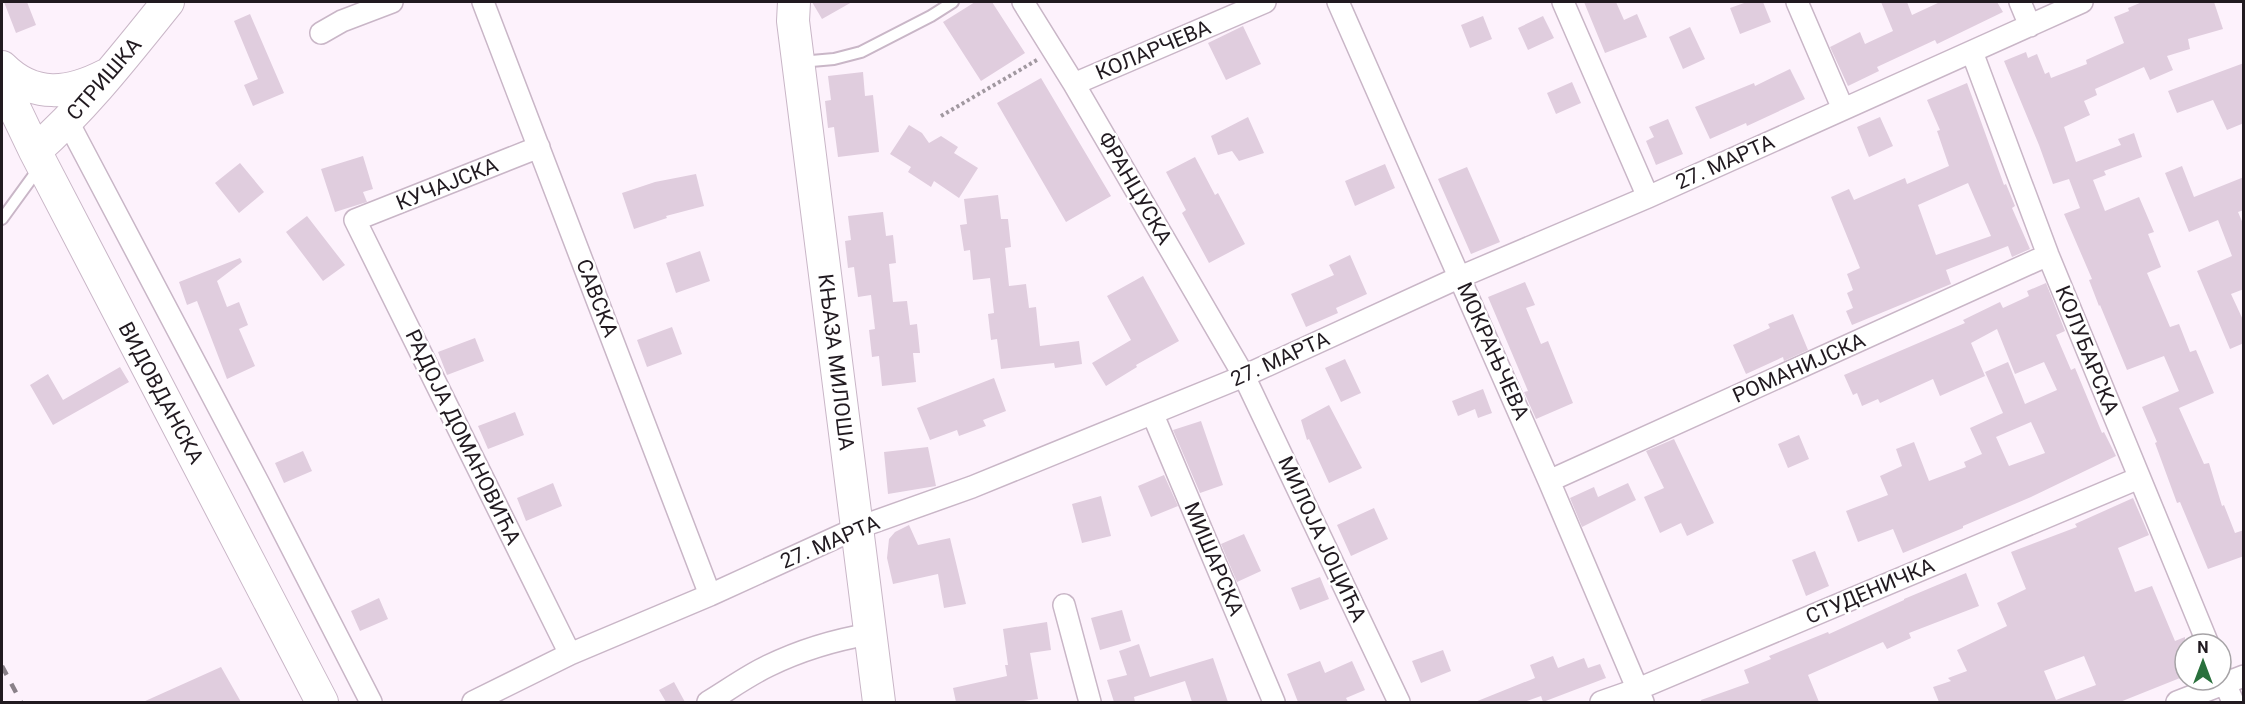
<svg xmlns="http://www.w3.org/2000/svg" width="2245" height="704" font-family="Roboto,sans-serif">
  <rect width="100%" height="100%" fill="#fdf2fc"/>
  <path fill="#e0cdde" fill-rule="evenodd" d="M4,2H27L36,25L16,33Z
    M812,2H852L822,19Z
    M975,2H992L1025,53L981,81L943,22Z
    M1584,2H1616L1624,20L1637,14L1647,37L1605,53Z
    M1747,2H1763L1771,22L1740,34L1730,8Z
    M1881,2H1907L1912,15L1940,2H1997L2003,12L1937,44L1935,40L1877,67L1879,71L1848,86L1830,47L1860,32L1865,44L1893,31Z
    M2142,2H2214L2223,29L2188,39L2190,49L2167,56L2173,70L2150,80L2144,67L2095,89L2097,95L2084,101L2090,115L2064,127L2076,162L2121,145L2118,139L2134,133L2142,157L2104,171L2106,175L2093,180L2105,211L2139,197L2154,232L2148,234L2161,267L2147,273L2170,327L2179,324L2190,352L2196,350L2214,393L2179,408L2204,464L2209,463L2222,506L2224,505L2235,533L2244,530V556L2208,569L2180,502L2177,503L2155,443L2157,442L2142,407L2179,391L2164,356L2127,370L2100,305L2099,306L2089,280L2092,279L2064,214L2080,208L2069,179L2053,184L2039,145L2004,61L2026,52L2028,58L2037,54L2045,74L2049,72L2051,78L2087,64L2086,60L2124,43L2114,17L2129,11L2128,8Z
    M250,14L284,93L253,106L244,85L258,79L234,21Z
    M1483,16L1492,39L1470,48L1461,25Z
    M1543,16L1554,38L1528,50L1518,28Z
    M1243,26L1261,64L1226,80L1208,43Z
    M1690,27L1705,59L1683,69L1669,37Z
    M2244,63V123L2227,130L2213,100L2177,113L2168,91Z
    M1790,69L1805,99L1747,126L1746,123L1710,139L1695,107L1754,83L1755,86Z
    M863,72L865,96L873,95L879,152L838,157L834,127L828,128L825,101L831,100L828,76Z
    M1041,78L1111,196L1066,222L997,103Z
    M1572,82L1581,103L1556,114L1547,93Z
    M1967,83L2004,185L2006,184L2015,206L2012,208L2030,249L2012,257L2008,246L1946,270L1951,284L1852,325L1846,311L1853,308L1847,293L1853,290L1847,274L1860,268L1831,197L1849,189L1854,200L1905,178L1907,184L1949,166L1937,131L1940,130L1927,100ZM1968,183L1991,236L1936,255L1918,205Z
    M1248,117L1264,153L1239,161L1232,151L1218,155L1211,136Z
    M1880,117L1893,146L1869,157L1857,127Z
    M1668,119L1683,154L1656,165L1646,141L1654,137L1649,127Z
    M909,125L922,133L929,143L941,136L958,147L954,153L978,168L959,198L934,181L931,187L908,172L911,167L890,154Z
    M363,156L373,189L363,192L367,202L335,212L321,169Z
    M1195,157L1215,195L1218,193L1245,244L1209,263L1182,213L1186,210L1166,172Z
    M240,163L264,192L239,213L215,183Z
    M1385,164L1395,188L1355,206L1345,181Z
    M2182,166L2194,197L2244,177V210L2238,212L2244,226V289L2231,294L2244,322V343L2230,349L2197,271L2232,256L2218,220L2189,232L2165,173Z
    M1467,167L1500,242L1471,254L1438,179Z
    M696,174L704,206L666,216L667,218L634,229L622,193L655,182Z
    M998,195L1001,219H1008L1011,247L1005,248L1009,286L1026,284L1029,308L1036,307L1040,346L1079,341L1082,364L1055,368L1054,363L1001,369L997,339L991,340L988,314L994,313L990,278L973,280L970,250L964,251L960,225L967,224L964,199Z
    M883,212L886,236L893,235L896,263L889,264L893,302L907,301L910,325L917,324L920,353H913L916,382L882,386L879,356L872,357L869,330L875,329L871,295L858,297L854,267L848,268L845,241L851,240L848,216Z
    M307,216L345,265L323,281L286,232Z
    M700,251L710,281L676,293L666,263Z
    M1350,255L1367,294L1336,308L1338,313L1306,327L1291,294L1334,275L1329,265Z
    M240,258L242,262L217,281L227,307L239,302L248,325L239,329L255,366L227,379L197,301L187,305L179,282Z
    M1143,276L1179,341L1136,365L1137,367L1106,386L1092,363L1131,340L1107,296Z
    M1525,282L1535,305L1526,308L1541,344L1548,341L1573,403L1536,419L1524,392L1528,391L1488,297Z
    M2046,283L2065,331L2056,335L2071,370L2075,368L2102,433L2104,432L2116,456L2031,497L1963,526V528L1903,553L1893,529L1858,542L1846,511L1888,495L1880,476L1902,466L1896,449L1914,442L1929,481L1966,467L1964,462L1982,454L1970,428L2003,413L1985,372L2008,362L2025,404L2057,390L2044,362L2015,374L1997,329L1971,343L1985,376L1940,396L1933,379L1880,403L1878,399L1862,406L1857,393L1853,395L1844,375L1965,323L1963,320L2000,302L2003,308L2029,296L2027,291ZM2031,422L2045,453L2009,466L1996,437Z
    M1793,314L1808,350L1784,361L1783,357L1746,374L1733,345L1770,328L1768,324Z
    M672,327L682,354L647,367L637,340Z
    M475,338L484,361L447,375L438,352Z
    M1345,359L1361,393L1341,402L1325,368Z
    M120,367L129,382L53,425L30,385L48,374L63,400Z
    M994,378L1006,411L983,420L986,426L959,436L957,430L930,440L917,408Z
    M1483,389L1492,413L1478,418L1475,409L1458,416L1452,401Z
    M1329,405L1362,468L1329,483L1309,439L1307,440L1301,420Z
    M515,412L524,435L488,449L478,426Z
    M1201,421L1223,485L1200,493L1173,430Z
    M1799,435L1809,459L1788,468L1778,444Z
    M1674,439L1714,523L1687,536L1681,523L1660,533L1644,497L1664,488L1646,451Z
    M928,447L936,486L888,494L884,452Z
    M303,451L312,471L284,483L275,463Z
    M1164,475L1178,506L1151,517L1138,486Z
    M553,483L562,506L526,521L517,498Z
    M1628,483L1636,500L1582,527L1570,498L1594,487L1598,497Z
    M1101,496L1111,536L1082,543L1072,504Z
    M2133,498L2149,535L2118,548L2135,592L2152,586L2175,641L2185,637V676L2120,702H1939L1933,687L1951,681L1948,678L1967,671L1957,650L2007,626L1997,603L2026,589L2011,552L2077,527L2075,524ZM2084,656L2096,685L2056,700L2044,671Z
    M1374,508L1388,539L1351,556L1337,525Z
    M909,525L918,545L950,538L966,604L944,608L938,574L893,584L887,558L889,539L895,532Z
    M1244,534L1261,571L1237,582L1221,544Z
    M1815,551L1829,586L1806,596L1792,560Z
    M1966,573L1979,606L1909,633L1911,638L1887,649L1883,642L1808,675L1819,702H1701V700L1749,683L1744,670L1771,659L1769,656L1828,632L1829,634L1904,600V599Z
    M1320,577L1329,599L1300,610L1291,588Z
    M379,598L388,619L360,631L351,611Z
    M1122,610L1131,641L1100,650L1091,618Z
    M1047,622L1051,650L1030,653L1038,699L1016,702H956L953,688L1007,676L1005,665H1008L1003,629Z
    M1139,644L1150,677L1213,658L1228,702H1192L1185,681L1134,697L1135,702H1114L1107,680L1127,675L1119,651Z
    M1443,650L1451,671L1421,683L1412,661Z
    M1553,656L1558,668L1584,658L1588,668L1600,664L1606,678L1543,702L1541,696L1524,702H1475L1535,678L1530,665Z
    M1320,661L1325,673L1352,661L1365,690L1346,698L1348,702H1298L1287,674Z
    M221,667L241,702H143Z
    M674,682L685,702H666L659,690Z"/>
  <g fill="none" stroke-linecap="round" stroke-linejoin="round">
    <g stroke="#c9b6c7" stroke-width="14">
      <path id="service" d="M800,62L834,59L861,52L931,16L953,2
        M2,219L39,168"/>
    </g>
    <g stroke="#c9b6c7" stroke-width="24">
      <path id="minor" d="M483,2L710,595
        M1023,2L1074,84L1244,376L1399,702
        M1338,2L1549,481L1643,702
        M1563,2L1648,197
        M1797,2L1843,109
        M2020,2L2030,26
        M321,33L342,21L392,2
        M1972,52L2048,255L2208,644
        M1074,84L1265,2
        M68,122L259,484L371,702
        M539,147L355,220L570,654
        M1153,415L1274,702
        M1549,481L2048,255
        M1064,605L1090,702
        M2221,674L2233,702
        M473,702L570,654L710,595L857,528L972,487L1244,376L1460,277L1648,197L2082,2
        M708,702C728,690 747,676 768,666C801,650 834,640 870,634
        M1601,702L1638,689L2139,478
        M2177,702L2244,676"/>
    </g>
    <g stroke="#c9b6c7" stroke-width="34">
      <path id="secondary" d="M794,2L793,21L879,702
        M2,67C34,99 69,94 106,75
        M2,82L35,151L322,702
        M35,151C86,106 126,54 168,2"/>
    </g>
    <path stroke="#a198a0" stroke-width="4" stroke-dasharray="3 3" stroke-linecap="butt" d="M941,116L1037,60"/>
    <use href="#service" stroke="#fff" stroke-width="10"/>
    <use href="#minor" stroke="#fff" stroke-width="21"/>
    <use href="#secondary" stroke="#fff" stroke-width="32"/>
    <path stroke="#8a8189" stroke-width="4.5" stroke-dasharray="10 10" stroke-linecap="butt" d="M2,666L21,702"/>
  </g>
  <g text-anchor="middle" dominant-baseline="central" stroke-width="5" stroke-linejoin="round" paint-order="stroke">
    <g font-size="21" fill="#211a20" stroke="#fff">
      <text transform="translate(1153 50) rotate(-23)">КОЛАРЧЕВА</text>
      <text transform="translate(104 79) rotate(-49)">СТРИШКА</text>
      <text transform="translate(1725 162) rotate(-24)">27. МАРТА</text>
      <text transform="translate(447 184) rotate(-22)">КУЧАЈСКА</text>
      <text transform="translate(1135 188) rotate(60)">ФРАНЦУСКА</text>
      <text transform="translate(597 298) rotate(69)">САВСКА</text>
      <text transform="translate(2087 350) rotate(68)">КОЛУБАРСКА</text>
      <text transform="translate(1493 351) rotate(66)">МОКРАЊЧЕВА</text>
      <text transform="translate(1280 359) rotate(-24)">27. МАРТА</text>
      <text transform="translate(836 362) rotate(83)">КЊАЗА МИЛОША</text>
      <text transform="translate(1799 368) rotate(-24)">РОМАНИЈСКА</text>
      <text transform="translate(161 393) rotate(62)">ВИДОВДАНСКА</text>
      <text transform="translate(463 437) rotate(64)">РАДОЈА ДОМАНОВИЋА</text>
      <text transform="translate(1322 539) rotate(65)">МИЛОЈА ЈОЦИЋА</text>
      <text transform="translate(830 542) rotate(-23)">27. МАРТА</text>
      <text transform="translate(1214 559) rotate(67)">МИШАРСКА</text>
      <text transform="translate(1870 591) rotate(-23)">СТУДЕНИЧКА</text>
    </g>
  </g>
  <rect width="2245" height="704" fill="none" stroke="#211a20" stroke-width="6"/>
  <g transform="translate(2203 662)"><circle r="28" fill="#ffffff" stroke="#a6a3a6" stroke-width="1.5"/>
  <path d="M0-4.5L10 22L0 15L-10 22Z" fill="#29703c"/>
  <text y="-9" font-size="16" font-weight="bold" text-anchor="middle" fill="#211a20">N</text>
  </g>
</svg>
